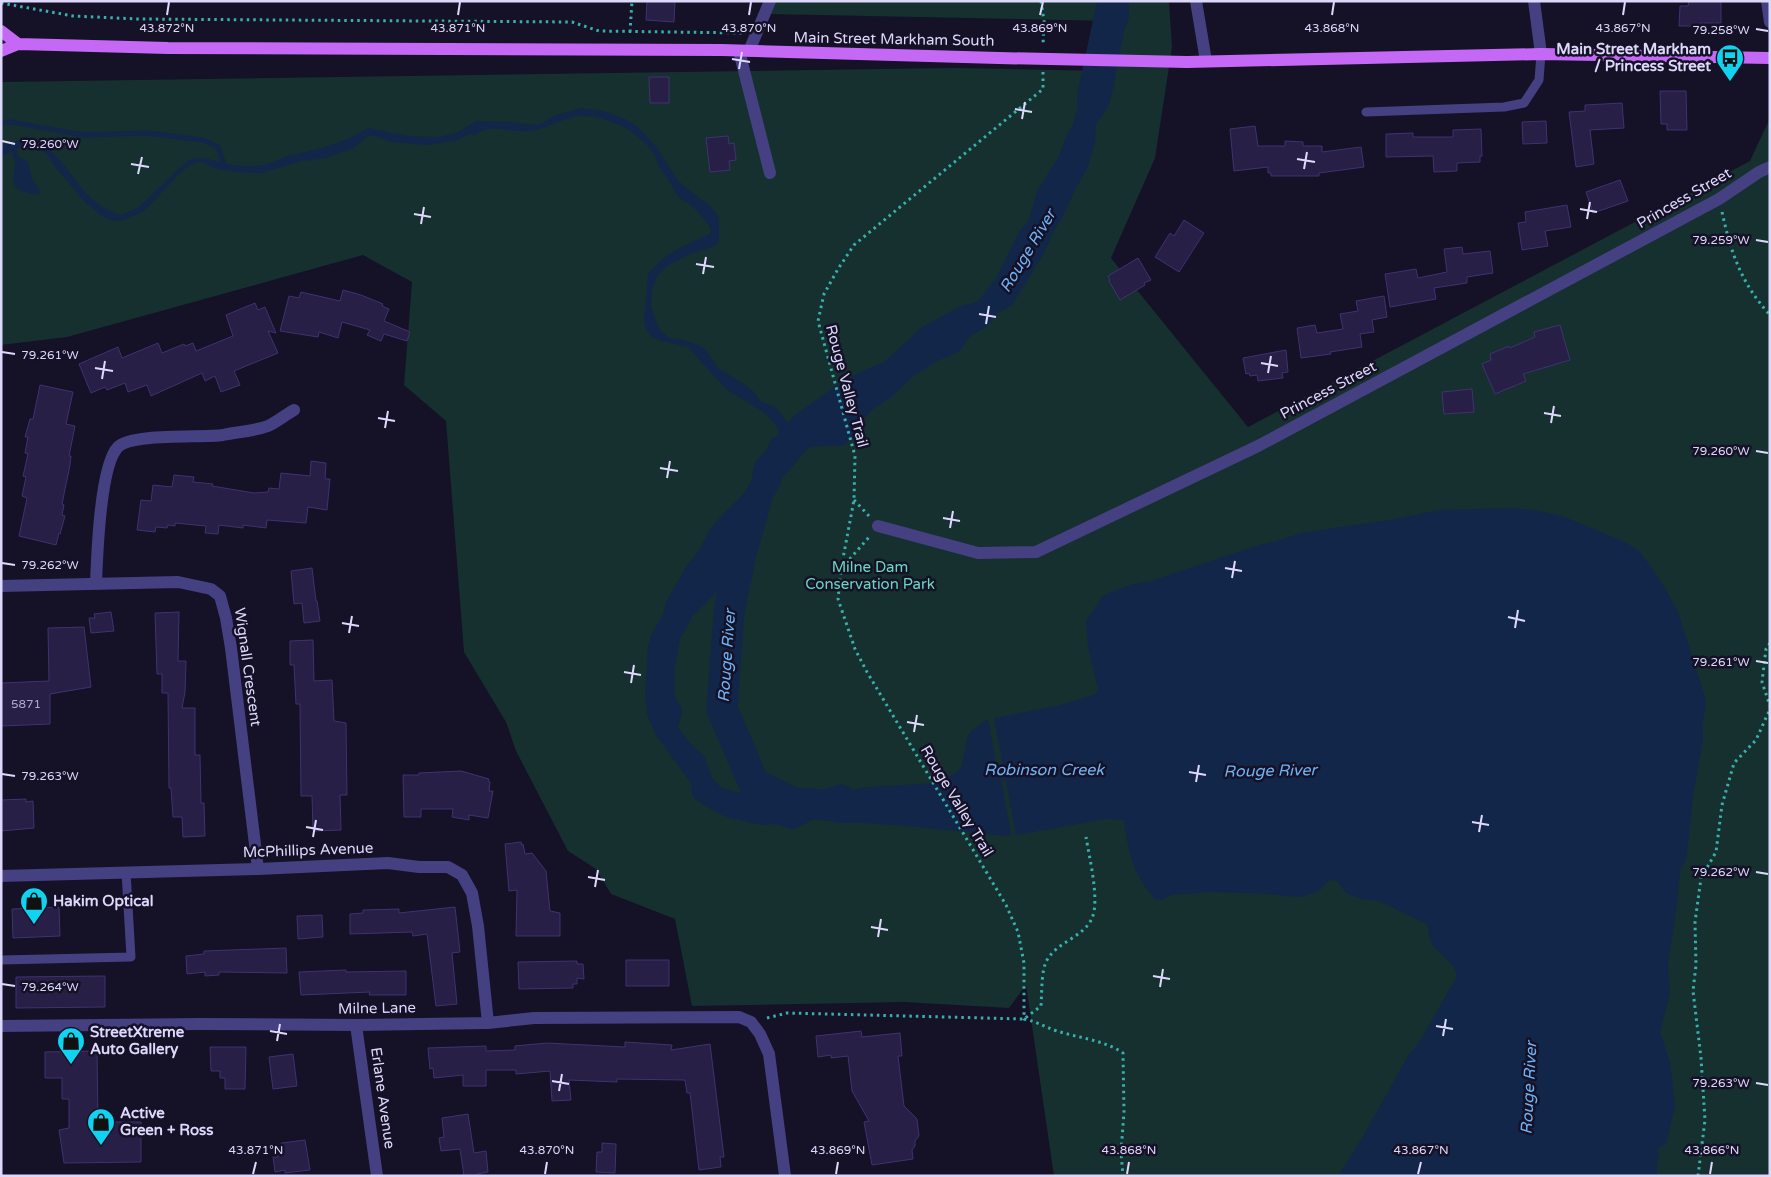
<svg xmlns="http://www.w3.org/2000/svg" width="1771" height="1177" font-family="'Varela Round',sans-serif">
  <rect width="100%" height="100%" fill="#151126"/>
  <path fill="#15302f" d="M766,1H1169L1172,47L1155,158L1111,258L1248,427L1750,161L1770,118V1176H1054L1026,985L1009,1008L904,1002L692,1006L675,919L611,894L596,869L568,851L516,751L506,722L464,652L446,421L404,385L412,282L363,255L67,337L1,345V82L954,68L1106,71L1113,21L768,14Z"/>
  <path fill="#122649" d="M1097,1H1129V17L1124,31L1113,89L1108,107L1096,124L1095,143L1088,166L1074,192L1063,216L1052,234L1044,253L1012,305L998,313L987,326L969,337L962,348L956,353L935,362L913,376L891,397L873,409L862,421L855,435L847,443L841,446H821L801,449L789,460L780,485L772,499L768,508L733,560L720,589L692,617L680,639L674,673L675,698L681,707L682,713L678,727L690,743L704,756L712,778L721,788L787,804H802L828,799L857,789L870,787L934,783L944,781L961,768L968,735L971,731L988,719L998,774H1002L1004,771L994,718L1061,705L1096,694L1098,689L1088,647L1086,621L1102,597L1111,592L1130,585L1151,581L1259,545L1280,540L1301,533L1395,519L1439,510L1511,508L1534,510L1562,516L1627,543L1640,552L1661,581L1678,612L1706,700L1703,722V740L1693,795L1687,854L1685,862L1680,870L1677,904L1668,963L1670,993L1660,1032L1670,1062L1675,1106L1666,1144L1659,1147L1657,1151L1660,1157L1657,1162V1176H1338L1362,1138L1408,1056L1420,1041L1457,976C1454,959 1436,955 1430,940C1428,934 1430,929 1426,924L1379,901L1362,899L1346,893L1337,881L1331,880L1327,882L1318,892L1299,897L1255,893L1209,892L1171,895L1162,900L1155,899C1133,874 1128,853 1124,820L1106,819L1016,835L1006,781L1001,779L1011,835L1006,836L907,826L864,823H840L818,819L810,821L795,829L789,828L774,824L762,825L730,818L715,812L695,799L692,794L691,783L656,735L647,714L645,695L648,647L652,633L663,615L666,602L686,567L698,552L710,529L725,512L744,494L752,479L753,469L756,460L763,456L772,438L778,436L779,432L776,425L766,414L726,389L688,347L657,340L652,337L646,329L644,320L648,275C661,254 688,244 710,234L711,229C705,218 698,211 688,203C685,201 681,200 679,197C675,194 674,188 671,184C668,178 664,174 660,168C657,163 656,156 652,151C639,132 606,115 583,116C564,116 547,130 528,131C512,133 489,122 476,135L469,134L458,140L427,145L393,142L374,136H368L355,147L326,158L302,161L260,173L236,172L214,168L205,163L197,162L190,165L181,172L144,211L126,219L116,221L103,217L84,201L53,164L47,154L38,148L23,146L1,157V147C40,124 60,161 81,187C91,201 106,211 122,215L139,207L188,160C210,154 222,166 244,166C251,166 260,166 267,164C276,162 284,156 292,155C319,149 345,143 368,128L410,136L439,137L458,132L476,121L510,122L535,125L543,123L555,115L582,108L603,111L625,119L638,127L657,148L678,181L712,208L719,218V239L718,243L712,247L688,255L667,266L657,276L652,290L651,305L653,314L661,331L669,338L684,340L702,347L706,350L718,368L744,384L753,391L761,402L775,407L787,421L801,428L805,429L821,424L835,416L846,403L857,380L880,366L922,327L961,306L974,303L980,299L996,278L1019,232L1029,220L1037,191L1059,156L1066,137L1073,124L1077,110V95Z
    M19,158C33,160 28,171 33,180C34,184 38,187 40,190L39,195C9,190 12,186 16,159Z"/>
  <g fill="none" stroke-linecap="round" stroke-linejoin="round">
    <path stroke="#122649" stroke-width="5" d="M1,123L12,122L82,135L148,133L203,140L218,147L224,164
      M15,149L16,159"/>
    <path stroke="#122649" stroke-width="31" d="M776,462L805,427L854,392L886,378
      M755,504L741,553L729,611L722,709L754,784L794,803L824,805L841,800"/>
  </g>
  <path fill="#271f46" stroke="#403270" d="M647,1H675L674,22L646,20Z
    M1689,1H1721V23H1700V26H1679L1680,6H1688Z
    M649,77H669V103H650Z
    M1660,91H1686L1687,130H1667V124H1661Z
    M1622,103L1624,128L1590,130L1594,164L1576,167L1569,112L1585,111V105Z
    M1546,121L1547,143L1523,144L1522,122Z
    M1255,126L1258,146H1285V141L1303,142V146H1322V152L1361,147L1364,167L1319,173V176H1271V173H1268V167L1234,171L1230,129Z
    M1481,129L1482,156H1480V162L1457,163V171L1434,172L1433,156L1386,157V134L1413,133V137H1453V130Z
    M728,136L729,144L734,143L736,160L729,161L730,170L710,172L706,138Z
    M1620,180L1628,201L1593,213L1586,192Z
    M1567,205L1571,227L1545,231L1548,246L1522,250L1518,223L1526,222L1525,212Z
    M1184,220L1204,233L1179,272L1155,257L1170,233L1174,236Z
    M1462,247L1463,254L1490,251L1493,273L1467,277V283L1434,288L1436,299L1390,307L1385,274L1416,269L1418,278L1447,272L1444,249Z
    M1138,258L1151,280L1144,283L1145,285L1120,300L1109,281L1110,280L1108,276Z
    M343,290L361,295L383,304L382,306L389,309L384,321L410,332L407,341L384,334L381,341L367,335L370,330L342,322L338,338L319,332L318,337L280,331L289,296L299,298L301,292L340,301Z
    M1384,296L1387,317L1372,320L1374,332L1360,334L1362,347L1330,352L1331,354L1301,358L1297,328L1315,325L1317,333L1343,329L1340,314L1358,311L1356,301Z
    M255,303L258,310L265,307L276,333L268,331L278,353L234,371L240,385L221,392L215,376L205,381L202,373L151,396L147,385L128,392L125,383L107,390L105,387L91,393L79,364L118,347L122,358L158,343L162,353L184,344L185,346L193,343L196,351L233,336L226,315Z
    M1560,325L1570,360L1523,374L1526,381L1495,394L1482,364L1491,360L1490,354L1509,346L1510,348L1535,337L1534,332Z
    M1286,350L1288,372L1282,373L1283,378L1258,381L1257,375L1250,376L1249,373L1246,374L1243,358Z
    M40,385L73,392L66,424L75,426L69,456H71L70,465L62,504L64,505L62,515L65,516L60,534L59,533L56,545L19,536L27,498L22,496L26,477L23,476L28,454L25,453L28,437H25L30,419H33Z
    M1472,389L1474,412L1444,414L1442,392Z
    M311,461L326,463L325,479H330L327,510L308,507L306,523L267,520L266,528L243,525V528L219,525L218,534L205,533L206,526L175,523V526L168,525L167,528L156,527L155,532L137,530L141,500L151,501L153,485L172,487L174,475L194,477L193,482L213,484L212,486L254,493L268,492L269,488L279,489L281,473L310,476Z
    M312,568L316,601H317L320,621L304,623L302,603L294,604L291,571Z
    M111,612L114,631L91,633L89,618H95L94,614Z
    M179,612L178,661H186L185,692L182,708H195V755H200L201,803H204L205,836L183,837L182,817H173L171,788H169L168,693H162V674H157L155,613Z
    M84,627L91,687L50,694V724L1,726V683L49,681L48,628Z
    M313,640L314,681L332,680L334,721L346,723L347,795H340L341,830L313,831L312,796H301L300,704H296L294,665H290V641Z
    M461,771L489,779L488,781L490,782L489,791H493L488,818L469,815V820L452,817L453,809H421V817H404L403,775H419V773Z
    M26,799V802L33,801L34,828L1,831V800Z
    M521,842L522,845L523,844L525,854L532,853L546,871L550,911L560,913V936H516L517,890L509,891L505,844Z
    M59,907L60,936L13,938L12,909Z
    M455,907L460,952L452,953L457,1004L436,1006L427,934L413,936L412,932L350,934V914L363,913V910L399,909V913Z
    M322,915L323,937L298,939L297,916Z
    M286,948L287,973L219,972V975L205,976V972L187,974L186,956L204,954V951Z
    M626,960H669V986H626Z
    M577,961V964H583L584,979L577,978V984H573V988L519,989L518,962Z
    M346,970V972L406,971V995H369L370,992L301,995L299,972Z
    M105,976V1007L16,1008V977Z
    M861,1031L862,1037L900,1033L902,1056H898L904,1106L917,1119L919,1136L915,1141V1146L912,1150L913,1159L872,1165L864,1122L869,1121L852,1091L848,1056L831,1058V1055L818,1057L816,1036Z
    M625,1042L672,1045L671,1050L710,1044L724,1157H720L721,1167L699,1170L690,1093H687L685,1080L617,1079V1082L569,1080L571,1100L552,1101L550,1071L516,1074V1070H486V1086H463V1075L434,1078L433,1068L430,1069L428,1048L486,1046V1051L515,1050V1046L547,1043L625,1047Z
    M210,1047H246L245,1089H225V1078H220V1071H211Z
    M97,1051L98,1122H141V1162L64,1163L59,1130L69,1128V1099H62V1078H45V1052Z
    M293,1054L297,1086L273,1089L269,1057Z
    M468,1114L474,1153L486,1151L488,1172L477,1174V1176H464L460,1149L441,1151L439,1138L444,1137L442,1118Z
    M305,1140L310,1170L285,1173V1170L275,1172L273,1157H278L277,1153L283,1152L281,1143Z
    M602,1143L616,1144L615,1173L596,1172L597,1152H602Z"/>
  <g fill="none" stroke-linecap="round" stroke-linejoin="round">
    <path stroke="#38b1ad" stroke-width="3" stroke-dasharray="2.5 4" stroke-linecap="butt" d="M1041,1L1044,21L1043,45
      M1,3L73,16L138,19L572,22L599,31L743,33
      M630,32L632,1
      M1043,72V89L854,245L838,269L824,294L818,321L855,456L854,500L841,569L838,599L855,649L867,672L1006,905L1018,932L1024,963V1019C1038,1022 1045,1027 1057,1031C1079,1038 1104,1040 1123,1053L1124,1112L1121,1152L1123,1176
      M1722,212C1731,253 1741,283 1770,315
      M854,500L869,516
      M841,569L870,536
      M1770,643L1766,649L1762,682L1770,706
      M767,1018L787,1013L1024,1019L1041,1006C1042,993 1041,970 1047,960C1057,942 1084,937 1092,918C1100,900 1089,856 1086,837
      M1698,1176L1705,1120L1701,1058L1693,991L1696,965L1695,922L1701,878L1716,852L1722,805L1734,763L1756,740L1770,709"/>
    <path stroke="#444082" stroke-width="9" d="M1366,112L1504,107L1524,103L1539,80L1541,54
      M1,960L131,957L126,872"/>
    <path stroke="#444082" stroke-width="12" d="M1196,1L1206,61
      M1534,1L1541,54
      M1767,1L1770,22
      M739,51L770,173
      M749,51L770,1
      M878,526L978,553L1036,552L1258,446L1719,199L1759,172L1770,167
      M96,584C97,557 100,465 118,447C131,433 202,438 223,435C237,432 255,431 268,426C277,422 285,415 294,410
      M1,586L178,582L211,589L220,596L226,618L231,648L258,869
      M1,876L258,869L388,863L419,867H448L462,875L472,893L478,926L488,1023
      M356,1025L377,1176
      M1,1026L201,1024L356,1025L488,1023L534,1018L739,1017L751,1022L760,1034L769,1054L785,1176"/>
    <path stroke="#c468f5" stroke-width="12" d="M1,31L18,44
      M1,51L18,44L168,48L722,50L999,58
      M1187,62L1541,54L1770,58"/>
    <path stroke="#c468f5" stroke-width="12" d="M999,58L1187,62"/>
  </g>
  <path fill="none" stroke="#ded9fc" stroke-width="2" d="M167,15L169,2M458,15L460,2M749,15L751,2M1040,15L1043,2M1332,15L1334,2M1623,15L1625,2M1756,29L1768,31M732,59L750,62M739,69L742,52M1015,109L1032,112M1022,119L1025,102M2,141L15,144M1297,159L1315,162M131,164L149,167M1304,169L1307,152M138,174L142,157M1580,209L1597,212M414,214L431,217M1587,219L1590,202M421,224L424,207M1756,240L1768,242M696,264L714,267M703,274L706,257M979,314L996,317M986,324L989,306M2,352L15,354M1261,363L1278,366M95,368L113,371M1268,373L1271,356M102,379L105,361M1544,413L1561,416M378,418L395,421M1551,423L1554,406M385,428L388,411M1756,451L1768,453M660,468L678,471M667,478L670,461M943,518L960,521M950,528L953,511M2,563L15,565M1225,568L1242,571M1232,578L1235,561M1508,617L1525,621M342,623L359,626M1515,628L1518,610M349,633L352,616M1756,661L1768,663M624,672L641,675M631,683L634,665M907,722L924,725M914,732L917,715M1189,772L1206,775M2,774L15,776M1196,782L1199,765M1472,822L1489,825M306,827L323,830M1479,832L1482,815M313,837L316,820M1756,872L1768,874M588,877L605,880M595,887L598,870M871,927L888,930M878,937L881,919M1153,976L1170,979M2,984L15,986M1160,987L1163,969M1436,1026L1453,1029M270,1031L287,1034M1443,1036L1446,1019M277,1041L280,1024M552,1081L569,1084M1756,1083L1768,1085M559,1091L562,1074M253,1174L256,1162M545,1174L547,1162M836,1174L838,1162M1127,1174L1129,1162M1418,1174L1421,1162M1710,1174L1712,1162"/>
  <defs>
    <g id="bus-pin" transform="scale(1.4375)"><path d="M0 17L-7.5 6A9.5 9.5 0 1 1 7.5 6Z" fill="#12d3ef" stroke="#151126"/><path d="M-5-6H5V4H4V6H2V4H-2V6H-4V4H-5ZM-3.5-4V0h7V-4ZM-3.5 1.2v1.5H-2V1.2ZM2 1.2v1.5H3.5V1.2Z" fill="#111"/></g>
    <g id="shop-pin" transform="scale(1.4375)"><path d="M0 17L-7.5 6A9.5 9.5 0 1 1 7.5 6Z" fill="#12d3ef" stroke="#151126"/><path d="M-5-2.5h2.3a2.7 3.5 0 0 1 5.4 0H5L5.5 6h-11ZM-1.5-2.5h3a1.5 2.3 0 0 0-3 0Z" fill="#111"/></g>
  </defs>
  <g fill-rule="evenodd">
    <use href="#bus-pin" x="1730" y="58"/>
    <use href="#shop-pin" x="34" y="901"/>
    <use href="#shop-pin" x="71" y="1041"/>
    <use href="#shop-pin" x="101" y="1122"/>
  </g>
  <g text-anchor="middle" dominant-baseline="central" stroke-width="5" stroke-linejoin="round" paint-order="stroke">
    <g font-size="12" fill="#b0aace">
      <text x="26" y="704">5871</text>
    </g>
    <g font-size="15" fill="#ded9fc" stroke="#151126">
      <text transform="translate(894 39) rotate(1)">Main Street Markham South</text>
      <text transform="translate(1684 198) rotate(-30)">Princess Street</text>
      <text transform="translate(847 386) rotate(75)">Rouge Valley Trail</text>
      <text transform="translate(1328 390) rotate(-28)">Princess Street</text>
      <text transform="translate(248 667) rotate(82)">Wignall Crescent</text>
      <text transform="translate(957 801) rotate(59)">Rouge Valley Trail</text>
      <text transform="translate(308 850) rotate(-2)">McPhillips Avenue</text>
      <text transform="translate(377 1008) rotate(-1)">Milne Lane</text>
      <text transform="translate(383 1098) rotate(82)">Erlane Avenue</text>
    </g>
    <g font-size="15" font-weight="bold" fill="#ded9fc" stroke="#151126" text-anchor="start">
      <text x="1711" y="49" text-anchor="end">Main Street Markham<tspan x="1711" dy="17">/ Princess Street</tspan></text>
      <text x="53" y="901">Hakim Optical</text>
      <text x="90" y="1032">StreetXtreme<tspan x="90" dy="17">Auto Gallery</tspan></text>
      <text x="120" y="1113">Active<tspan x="120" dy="17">Green + Ross</tspan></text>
    </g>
    <g font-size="15" fill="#69d8bf" stroke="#151126">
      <text x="870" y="567">Milne Dam<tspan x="870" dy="17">Conservation Park</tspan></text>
    </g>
    <g font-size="16" font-style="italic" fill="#6eb3f5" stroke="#151126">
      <text transform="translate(1028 251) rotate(-59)">Rouge River</text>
      <text transform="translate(727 656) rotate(-86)">Rouge River</text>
      <text x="1044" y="770">Robinson Creek</text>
      <text transform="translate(1270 771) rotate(-1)">Rouge River</text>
      <text transform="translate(1529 1088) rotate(-87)">Rouge River</text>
    </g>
  </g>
  <g font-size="12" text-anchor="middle" fill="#ded9fc" stroke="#151126" stroke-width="5" stroke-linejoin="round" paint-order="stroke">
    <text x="167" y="32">43.872°N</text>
    <text x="458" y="32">43.871°N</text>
    <text x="749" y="32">43.870°N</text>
    <text x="1040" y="32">43.869°N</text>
    <text x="1332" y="32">43.868°N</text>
    <text x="1623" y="32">43.867°N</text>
    <text x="1721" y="34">79.258°W</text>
    <text x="50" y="148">79.260°W</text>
    <text x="1721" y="244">79.259°W</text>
    <text x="50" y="359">79.261°W</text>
    <text x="1721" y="455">79.260°W</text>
    <text x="50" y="569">79.262°W</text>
    <text x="1721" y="666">79.261°W</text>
    <text x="50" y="780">79.263°W</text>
    <text x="1721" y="876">79.262°W</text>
    <text x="50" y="991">79.264°W</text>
    <text x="1721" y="1087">79.263°W</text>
    <text x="256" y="1154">43.871°N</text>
    <text x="547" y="1154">43.870°N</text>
    <text x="838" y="1154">43.869°N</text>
    <text x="1129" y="1154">43.868°N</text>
    <text x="1421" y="1154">43.867°N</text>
    <text x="1712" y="1154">43.866°N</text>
  </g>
  <rect width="1771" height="1177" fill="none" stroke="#ded9fc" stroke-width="5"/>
</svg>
